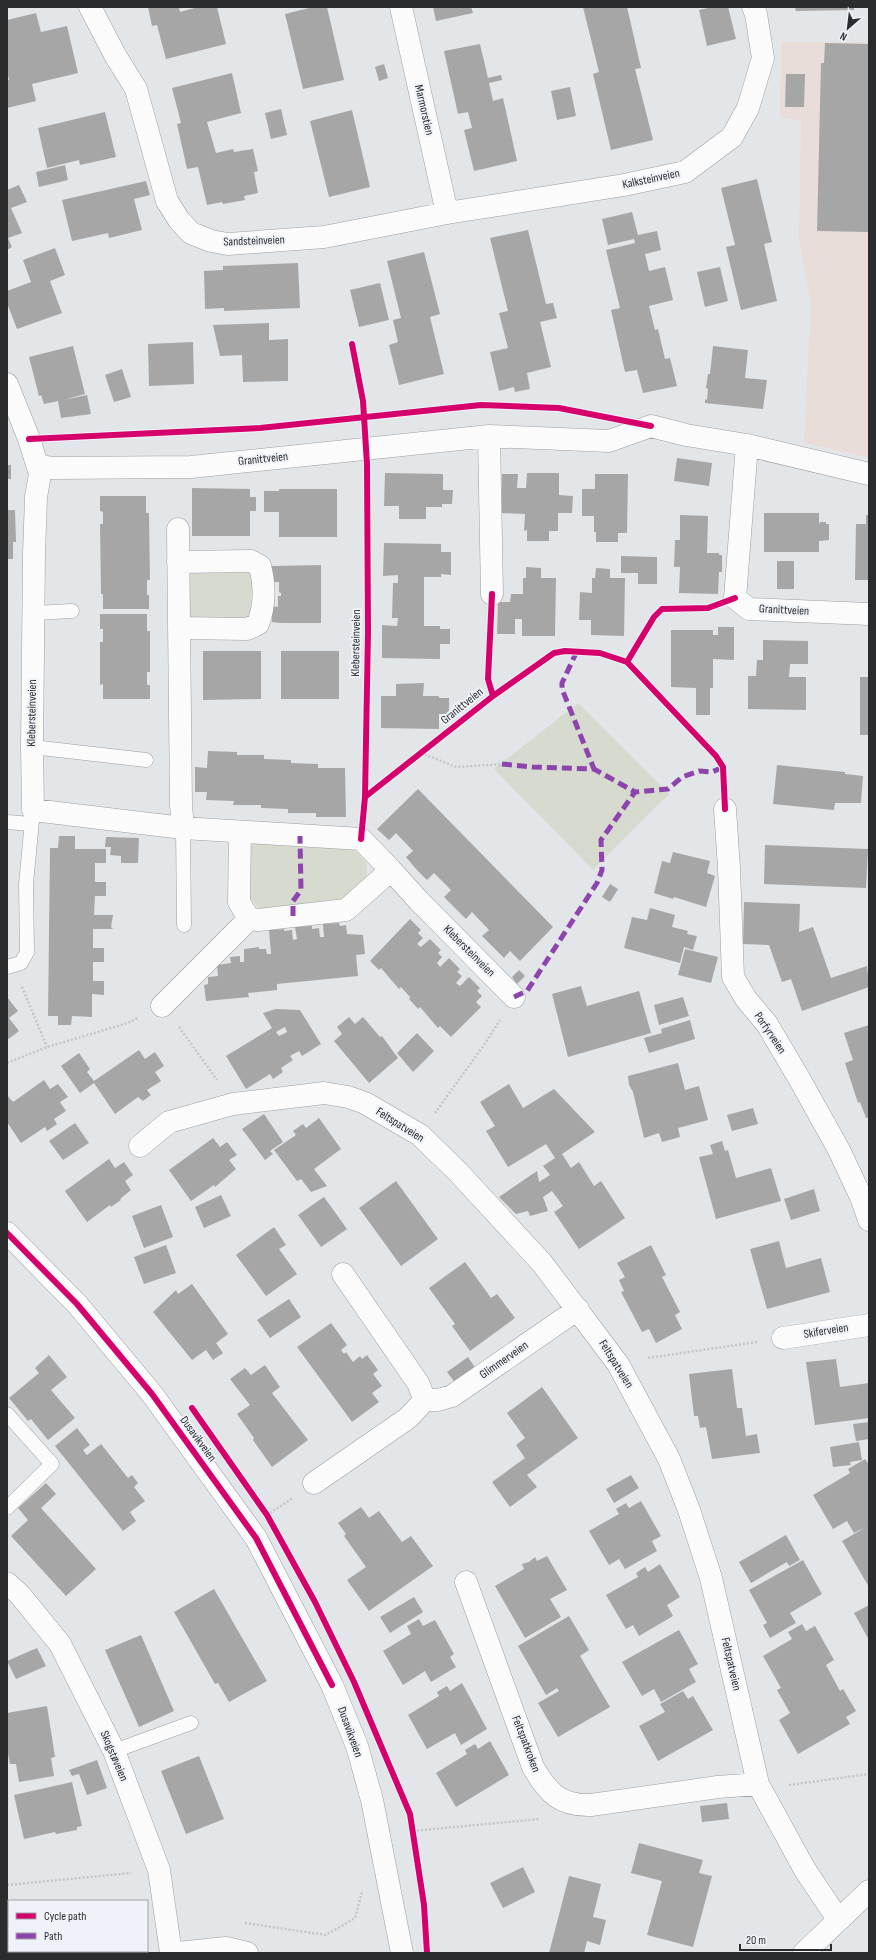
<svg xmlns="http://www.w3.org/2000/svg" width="876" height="1960" font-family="'Sofia Sans Condensed',sans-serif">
  <rect width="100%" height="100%" fill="#e3e6e9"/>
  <path fill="#e8ddd8" d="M781,42H869V458L805,443L804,439L811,305L799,239L801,121L780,117Z"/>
  <path fill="#d6dacf" d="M189,570H254L249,622L190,621Z
    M578,703L669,794L593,870L494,769Z
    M248,842L351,847L367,863V880L344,902L262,912L247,895Z"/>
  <path fill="#a6a6a7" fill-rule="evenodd" d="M148,7H179L180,12L198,7H217L226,44L166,59L157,25L152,26Z
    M313,7H327L344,80L303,89L285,14Z
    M433,7H471L473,13L436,21Z
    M583,7H627L641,68L635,69L653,140L611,150L593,74L599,72Z
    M713,7H728L736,39L707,46L699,10Z
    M795,7H854V10L796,11Z
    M36,13L41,32L67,26L78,73L32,84L36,101L7,108V80H9L7,71V20Z
    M825,43L869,44V232L817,231L821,63H824Z
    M480,44L488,78L501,75L502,80L489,83L493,101L503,98L517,161L474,171L464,130L472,128L468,112L458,114L444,51Z
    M384,64L388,78L379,81L375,67Z
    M232,73L241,113L207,122L216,153L233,149L234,152L253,149L258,171L254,172L258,193L244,196L245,200L223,204L222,202L207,205L198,167L187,169L177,124L181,123L172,88Z
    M786,74H805L804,107H785Z
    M570,87L576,116L557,120L551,91Z
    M281,109L287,135L271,139L265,113Z
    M352,110L370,187L329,197L310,121Z
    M105,112L116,157L80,165L79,160L47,168L38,128Z
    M65,165L68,180L39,187L36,172Z
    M757,179L772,242L764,244L777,301L741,310L726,247L735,245L721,188Z
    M146,181L150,195L134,199L142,230L109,238L108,233L72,241L62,200Z
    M19,185L27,202L11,208L22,233L8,238L12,247L7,250V190Z
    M632,212L638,235L657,231L661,250L645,254L649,271L665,267L673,300L649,306L655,330L658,329L665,359L670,358L677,386L643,393L637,370L625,372L611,310L620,308L606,250L635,243L634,239L608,245L602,219Z
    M528,230L546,304L553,303L557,318L540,322L551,367L527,373L530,389L515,392L514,387L499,391L490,352L508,348L499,313L508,311L490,238Z
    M55,248L65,275L50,281L62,313L17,329L7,303V291L31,282L23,260Z
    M424,252L440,314L430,317L444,374L399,385L389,345L398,342L393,320L401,318L387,261Z
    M298,263L300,308L224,311V308L205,309L204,271L223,270V266Z
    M720,267L728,301L705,307L697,272Z
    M380,283L389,320L359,327L350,290Z
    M269,323V340L288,339V381L243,382L242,355L220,356L213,325Z
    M193,342L194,384L149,386L148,344Z
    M73,346L85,394L64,400L87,395L91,414L61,418L58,401L44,404L41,395L39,396L29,357Z
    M713,346L748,350L745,378L767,380L763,409L705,403V399L707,400L708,389L706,388L708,374H710Z
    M122,369L131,397L114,402L105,375Z
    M677,458L712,463L709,486L674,481Z
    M7,465H11V479H7Z
    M385,473L443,474V490H453L452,504H442V507H426V519H399V506H384Z
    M527,473H559V495L573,496L572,513H558V531H549V541H527V530L524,531L525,514L501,513L502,474H518L517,488H526Z
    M595,474H628L627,533H618V542H596V532H594V516H582V489H595Z
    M192,488L250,489V497H256V511H250V536H192Z
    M279,489H337V537H279V512H264V491H279Z
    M100,496H146V513H149L150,580H147V595H149V609H103V594H101L100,524H103V512L100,511Z
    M7,510H15L16,542H13V559H7Z
    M764,513H819V524L820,522H826V524H829V540L819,541V552H764Z
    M680,515L708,516L707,553H719V555H722V572H719L718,594L679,593L680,567H674L675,540H680Z
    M866,515H869V580H855L856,524H866Z
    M384,543L441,544V552H451V575L441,574V577H424V626H440V629H450V644H440V659L382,658V625L397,626L398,618H392L393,583H398V575L383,576Z
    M621,556L657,557V584H638V573H621Z
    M777,561H794V589H777Z
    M321,565V623H281L272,622V606L278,607V596H281V593L279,592V582H272V566Z
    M526,567L541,568V578H556L555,636H522V619H515V634H497L498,602H510L511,594H523V578H526Z
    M596,568L610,569V578H625L624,636L591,635V620H579L580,592L592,593V578H595Z
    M100,614H147V631H150V672H147V685H150V699H103V684L100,685V642H103V629H100Z
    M718,627H734V660L713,659V688H710V715H696V688L671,687V630H713V635H718Z
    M763,640L808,641V664H790L789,677H806V710L748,709V676H756L757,660H763Z
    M203,651H261V699L203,700Z
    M281,651H339V699H281Z
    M860,677H869V735H860Z
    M424,683L423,696H439V698H449V714H439V729L381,728V696H396V684Z
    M208,751L237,752V755H264V759L291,760V763L318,764V768H345L346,817H316V813H288V809L261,808V805H233L234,801L206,800L207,792H195V767L207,768Z
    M777,765L845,772V774L863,776L861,803H835L834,810L773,804Z
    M418,789L553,927L520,961L510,951L504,958L482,936L489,930L472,912L466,919L444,897L451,890L434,873L427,880L416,869L406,857L413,851L396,833L389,840L377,829Z
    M59,836H75V849H106V863H95V882H106V896H95L94,915H113L111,927L113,929H93V948H104V962H93V981H104V995L92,994V1017L72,1016L71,1025H58V1016H48L50,848H58Z
    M106,837L139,838L138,863H121V856L110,855L111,847H105Z
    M765,845L868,849L866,888L764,884Z
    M673,852L710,861L707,873L715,876L706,907L674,897L673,899L654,893L662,861L670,863Z
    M610,884L618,889L610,902L602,897Z
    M744,902L800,904L799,932L813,927L831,978L867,966L869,987L802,1011L791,979L782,982L769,945L743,944Z
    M650,908L675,915L672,927L688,931L687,934L697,936L693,950L684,947L680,963L624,948L632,917L647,920Z
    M410,919L421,930L418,933L423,938L417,944L421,947L430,939L441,950L438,953L442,957L437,963L440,967L449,958L460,969L457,972L462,976L456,983L460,986L469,977L480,988L477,991L482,996L476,1002L481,1007L451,1037L440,1026L438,1028L420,1007L418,1009L409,999L410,997L401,987L399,989L381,968L379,970L370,961Z
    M339,923L340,926L346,925L347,934L363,935L365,954L356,955L358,976L277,984V990L248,993L249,997L206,1001L204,985L208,984V977L218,976L217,965L231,963L230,957L240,956V962H244V949L259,947V949H266L267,954H271L269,930L284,929V931L292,930L293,940L297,939L295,927L312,926V929L319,928L320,937H324L323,924Z
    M685,949L718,957L711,983L678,975Z
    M519,970L525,976L517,984L512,977Z
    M581,986L587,1006L639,991L651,1033L568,1057L552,994Z
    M7,997L18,1011L9,1018L19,1031L7,1040Z
    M683,997L689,1016L659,1025L654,1005Z
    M276,1009L300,1010L321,1044L302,1056L299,1051L290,1056L293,1060L281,1068L283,1072L273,1079L270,1074L246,1089L226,1056L272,1028L263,1013ZM285,1027L287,1032L279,1036L276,1032Z
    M349,1017L355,1024L363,1017L380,1037L382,1036L398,1058L369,1083L334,1041L342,1034L337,1027Z
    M690,1020L695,1039L649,1053L644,1038L662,1033L661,1029Z
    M869,1025V1117L866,1118L860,1102L858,1103L845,1063L853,1060L844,1033Z
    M417,1033L434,1051L413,1072L397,1053Z
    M139,1050L145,1059L155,1052L164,1066L155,1072L161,1081L147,1090L151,1095L143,1101L138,1097L115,1114L94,1083L80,1093L61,1066L79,1053L90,1069L87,1072L94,1081Z
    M678,1063L685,1090L699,1086L708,1120L678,1128L680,1137L662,1142L659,1133L644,1138L633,1092L629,1085L628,1076Z
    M44,1080L50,1089L58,1084L68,1097L60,1102L66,1111L54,1119L57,1124L47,1131L45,1127L21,1143L7,1122V1095L13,1102Z
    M509,1084L523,1108L554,1089L595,1132L562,1154L571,1168L579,1162L594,1186L601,1181L625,1218L579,1249L554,1212L563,1206L552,1191L543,1197L548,1211L530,1216L528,1211L516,1214L499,1197L537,1171L539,1182L550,1175L543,1166L555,1158L546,1144L508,1167L486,1131L495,1126L480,1102Z
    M753,1108L758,1124L732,1131L727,1115Z
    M264,1114L283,1142L270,1151L273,1154L265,1160L242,1129Z
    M319,1118L341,1149L314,1169L327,1186L311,1192L301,1179L297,1181L274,1150L296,1135L293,1131L303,1124L306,1128Z
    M75,1123L89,1143L63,1160L49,1141Z
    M213,1138L220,1147L227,1142L237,1155L229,1160L236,1169L215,1187L214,1185L191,1201L169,1170Z
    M722,1141L725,1151L728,1150L736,1178L771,1168L781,1201L716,1219L699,1157L713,1154L710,1145Z
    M109,1159L115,1168L124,1162L133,1175L125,1181L131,1190L120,1199L121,1200L111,1207L110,1205L87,1222L65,1191Z
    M396,1181L438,1239L401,1266L359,1208Z
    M814,1189L820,1211L791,1220L784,1199Z
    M221,1195L231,1216L204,1228L195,1207Z
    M324,1197L347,1229L321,1247L298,1215Z
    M161,1205L173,1237L144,1248L132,1216Z
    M274,1227L286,1245L279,1249L297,1274L266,1296L236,1255Z
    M779,1241L786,1268L821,1258L830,1292L767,1309L750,1249Z
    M166,1245L176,1273L144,1284L134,1257Z
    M651,1245L666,1275L662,1277L680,1312L675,1315L682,1329L656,1343L649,1329L642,1332L621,1292L624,1291L619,1280L625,1277L617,1263Z
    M465,1262L491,1298L497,1294L515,1318L470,1351L452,1326L455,1324L429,1288Z
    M192,1284L228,1334L216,1343L223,1353L213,1360L206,1350L192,1360L153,1312L176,1290L178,1294Z
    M289,1299L301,1317L270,1338L257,1320Z
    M331,1323L347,1345L341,1350L344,1354L346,1352L353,1362L360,1356L362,1359L367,1355L378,1370L373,1374L382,1386L372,1393L379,1402L352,1422L297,1347Z
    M49,1355L67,1377L51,1390L75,1418L48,1440L31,1419L28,1421L9,1398L39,1373L35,1368Z
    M468,1357L476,1369L456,1384L447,1372Z
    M836,1359L840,1387L869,1383V1418L815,1425L806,1362Z
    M265,1365L280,1387L272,1393L308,1440L272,1467L253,1440L254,1438L237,1414L250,1405L230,1379L245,1368L251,1375Z
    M732,1369L737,1408H742L746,1436L757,1434L760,1453L712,1459L706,1427L700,1428L698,1416H694L689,1374Z
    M542,1387L578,1438L527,1475L537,1487L510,1507L492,1482L525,1458L516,1445L525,1438L507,1413Z
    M869,1422V1439L856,1441L853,1424Z
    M77,1428L90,1445L83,1450L87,1455L101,1444L128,1478L132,1475L138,1483L134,1487L145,1501L130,1512L136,1521L123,1531L55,1446Z
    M859,1442L862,1460L850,1462L851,1465L833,1467L830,1447Z
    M865,1459L868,1463L869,1462V1587L842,1541L866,1527L854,1533L847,1521L833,1529L813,1495L850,1473L848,1469Z
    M631,1475L639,1488L614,1503L606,1489Z
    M46,1483L56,1494L41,1508L96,1569L66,1596L11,1536L28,1520L18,1508Z
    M641,1501L661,1536L652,1541L657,1551L625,1569L619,1559L609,1565L589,1531L619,1514L616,1509L626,1503L629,1508Z
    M361,1507L369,1518L379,1511L402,1542L411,1536L433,1566L369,1611L347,1580L366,1567L344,1536L346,1534L338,1523Z
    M786,1535L800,1560L789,1566L787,1562L751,1583L739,1562Z
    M547,1556L567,1590L550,1599L561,1617L525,1638L495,1586L524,1569L522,1564L529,1562L535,1557L537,1561Z
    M803,1560L822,1594L790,1613L796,1623L770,1638L763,1625L767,1623L749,1590Z
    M660,1564L680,1597L667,1605L673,1616L639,1636L633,1625L626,1629L606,1595L638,1577L636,1573L645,1567L648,1572Z
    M214,1589L267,1681L229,1702L218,1683L215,1684L174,1612Z
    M414,1597L423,1612L390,1633L380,1617Z
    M869,1605V1640L854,1613Z
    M569,1616L589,1650L580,1656L610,1707L558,1737L538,1703L559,1691L557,1688L546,1695L518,1646Z
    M419,1619L423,1626L435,1620L454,1654L450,1657L456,1667L431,1682L425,1671L403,1685L383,1651L411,1634L407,1626Z
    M802,1624L806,1631L815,1626L834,1660L826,1665L840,1691L843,1689L856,1711L846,1717L850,1724L798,1754L779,1720L790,1713L777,1690L781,1688L763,1656L792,1639L788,1632Z
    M679,1630L698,1664L689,1669L696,1682L661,1702L654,1689L642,1696L622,1662Z
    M141,1635L174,1711L139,1727L105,1650Z
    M37,1648L46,1666L16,1679L7,1661Z
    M462,1683L487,1729L461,1745L455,1733L427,1749L408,1715L439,1696L437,1692L447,1686L450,1691Z
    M683,1691L688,1699L693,1696L713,1730L658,1761L639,1726L665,1712L660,1704Z
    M47,1706L55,1757L51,1758L54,1776L19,1782L16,1764H10L7,1749V1713Z
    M490,1741L509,1775L456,1807L436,1773L467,1754L465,1750L475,1744L478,1749Z
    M199,1756L224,1819L186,1834L161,1771Z
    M97,1760L107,1788L87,1795L79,1774L72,1776L69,1770Z
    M72,1782L82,1826L77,1827V1830L56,1834L55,1832L24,1839L14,1795Z
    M727,1803L729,1819L702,1822L700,1806Z
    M639,1843L703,1860L699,1873L712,1876L693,1947L647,1935L662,1881L631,1873Z
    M523,1867L535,1892L503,1908L490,1883Z
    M569,1876L601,1884L593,1917L606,1920L600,1945L587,1941L584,1953H549Z
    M67,1951H106V1953H67Z"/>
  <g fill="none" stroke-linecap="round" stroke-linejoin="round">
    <g stroke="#9c9ea0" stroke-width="15">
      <path id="service" d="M34,613L72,611
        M32,747L146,760
        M7,822L31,824
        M183,828L184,925
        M7,967L21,963L27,952L26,884L33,810
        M7,1414L52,1464L7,1508
        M114,1751L191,1723"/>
    </g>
    <g stroke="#9c9ea0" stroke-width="23">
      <path id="minor" d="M90,7L115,55L136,89L167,201L179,220L191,233L211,241L228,244L324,237L447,213L624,185L685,172L732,137L748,108L763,58L756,14L753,7
        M401,7L447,213
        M7,384L29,439L40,474L36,497L34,554L32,747L33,810L183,828L361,839L391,870L346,910L258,920L249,919L162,1006
        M489,436L492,594
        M747,445L735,598L749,609L869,614
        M37,465L52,468L191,467L489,436L609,441L651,426L686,435L747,445L869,474
        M178,529L181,805L183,828
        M178,562L251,561L260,566C265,585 265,605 258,624L247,629L179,628
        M725,809L729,868L733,977L746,999L767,1024L800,1080L839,1150L861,1197L869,1220
        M240,832L239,902L249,919
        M391,870L419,901L514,997
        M140,1146L169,1122L233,1104L324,1093L348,1097L365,1103L420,1135L458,1172L542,1263L618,1364L669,1459L689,1510L711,1578L758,1784L805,1870L838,1919
        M343,1274L418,1383L425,1400
        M783,1338L869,1325
        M314,1483L408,1418L425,1400H438L452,1396L578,1309
        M466,1582L533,1767C548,1793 560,1806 591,1805L718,1787L758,1784
        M7,1583L20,1595L60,1644L114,1751L159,1870L171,1953
        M178,1953L226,1948L247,1953"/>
    </g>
    <g stroke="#9c9ea0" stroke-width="23">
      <path id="secondary" d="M7,1233L77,1304L152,1394L256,1538L332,1685L357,1746L372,1800L402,1953
        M804,1953L869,1891"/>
    </g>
    <path stroke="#c5c7c7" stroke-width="2.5" stroke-dasharray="2 2" stroke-linecap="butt" d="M421,753L456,767L502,764
      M22,987L47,1047
      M179,1027L217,1080
      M7,1063L47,1047L128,1023L138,1018
      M435,1113L486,1042L500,1020
      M648,1358L757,1342
      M270,1513L293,1498
      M789,1785L869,1774
      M413,1831L540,1819
      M7,1885L131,1873
      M245,1923L326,1935L355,1918L362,1892"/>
    <use href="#service" stroke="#fbfbfc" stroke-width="14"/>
    <use href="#minor" stroke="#fbfbfc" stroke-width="22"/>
    <use href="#secondary" stroke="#fbfbfc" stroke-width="22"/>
    <path stroke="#8e44ad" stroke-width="5" stroke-dasharray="10 5" stroke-linecap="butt" d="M577,651L562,683V689L594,769
      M502,764L533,767L594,769L635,792
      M293,916V901L301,890L300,836
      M514,997L527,991L597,883L602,870L601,840L635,792L668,789L682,777L699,771L712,772L723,767"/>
    <g stroke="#eff3f9" stroke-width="8">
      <path id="cycleway" d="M352,344L363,401L367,464L368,632L365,797L361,839
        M29,439L260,428L481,405L559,408L651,426
        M627,662L654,617L662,609L708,608L735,598
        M493,696L554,653L565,651L600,653L627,662L716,756L723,767L725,809
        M365,797L493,696L488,679L492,594
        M7,1233L77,1304L152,1394L256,1538L332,1685
        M192,1408L267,1515L315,1602L354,1682L410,1814L424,1905L427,1953"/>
    </g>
    <use href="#cycleway" stroke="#d6006c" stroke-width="6"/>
  </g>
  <g text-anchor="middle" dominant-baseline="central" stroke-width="4" stroke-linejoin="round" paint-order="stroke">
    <g font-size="12" fill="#2a2c2e" stroke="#eff3f9">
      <text transform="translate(424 110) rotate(77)">Marmorstien</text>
      <text transform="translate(651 179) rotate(-12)">Kalksteinveien</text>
      <text transform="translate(254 241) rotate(-2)">Sandsteinveien</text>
      <text transform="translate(263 459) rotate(-6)">Granittveien</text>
      <text transform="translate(784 610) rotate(3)">Granittveien</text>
      <text transform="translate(356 643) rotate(-89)">Klebersteinveien</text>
      <text transform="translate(462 706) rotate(-39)">Granittveien</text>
      <text transform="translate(32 713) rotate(-89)">Klebersteinveien</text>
      <text transform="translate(469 951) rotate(45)">Klebersteinveien</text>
      <text transform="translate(770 1033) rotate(56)">Porfyrveien</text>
      <text transform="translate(400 1125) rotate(32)">Feltspatveien</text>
      <text transform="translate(826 1331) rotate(-9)">Skiferveien</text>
      <text transform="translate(504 1360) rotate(-35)">Glimmerveien</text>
      <text transform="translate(616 1364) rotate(58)">Feltspatveien</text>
      <text transform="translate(198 1439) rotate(54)">Dusavikveien</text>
      <text transform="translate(731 1664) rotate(77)">Feltspatveien</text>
      <text transform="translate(350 1732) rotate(70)">Dusavikveien</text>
      <text transform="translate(526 1744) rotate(69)">Feltspatkroken</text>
      <text transform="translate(114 1756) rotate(67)">Skogstøveien</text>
    </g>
  </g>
  <rect width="876" height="1960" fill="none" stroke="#2a2c2e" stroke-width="16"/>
  <rect x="8" y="1900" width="140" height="52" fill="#eff3f9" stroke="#a0a3a8"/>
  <rect x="16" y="1913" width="20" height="6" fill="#d6006c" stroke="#a0a3a8"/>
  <text x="44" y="1920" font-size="12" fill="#2a2c2e">Cycle path</text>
  <rect x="16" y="1933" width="20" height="6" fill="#8e44ad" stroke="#a0a3a8"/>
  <text x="44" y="1940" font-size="12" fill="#2a2c2e">Path</text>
  <g transform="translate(848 28) rotate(208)" stroke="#eff3f9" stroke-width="3" paint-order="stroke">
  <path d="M0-3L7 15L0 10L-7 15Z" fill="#2a2c2e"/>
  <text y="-6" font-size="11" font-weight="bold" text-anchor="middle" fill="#2a2c2e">N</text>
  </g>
  <path d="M740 1944v6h91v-6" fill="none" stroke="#2a2c2e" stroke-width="2"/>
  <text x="746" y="1944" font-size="12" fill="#2a2c2e" stroke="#eff3f9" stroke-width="3" paint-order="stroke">20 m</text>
</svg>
